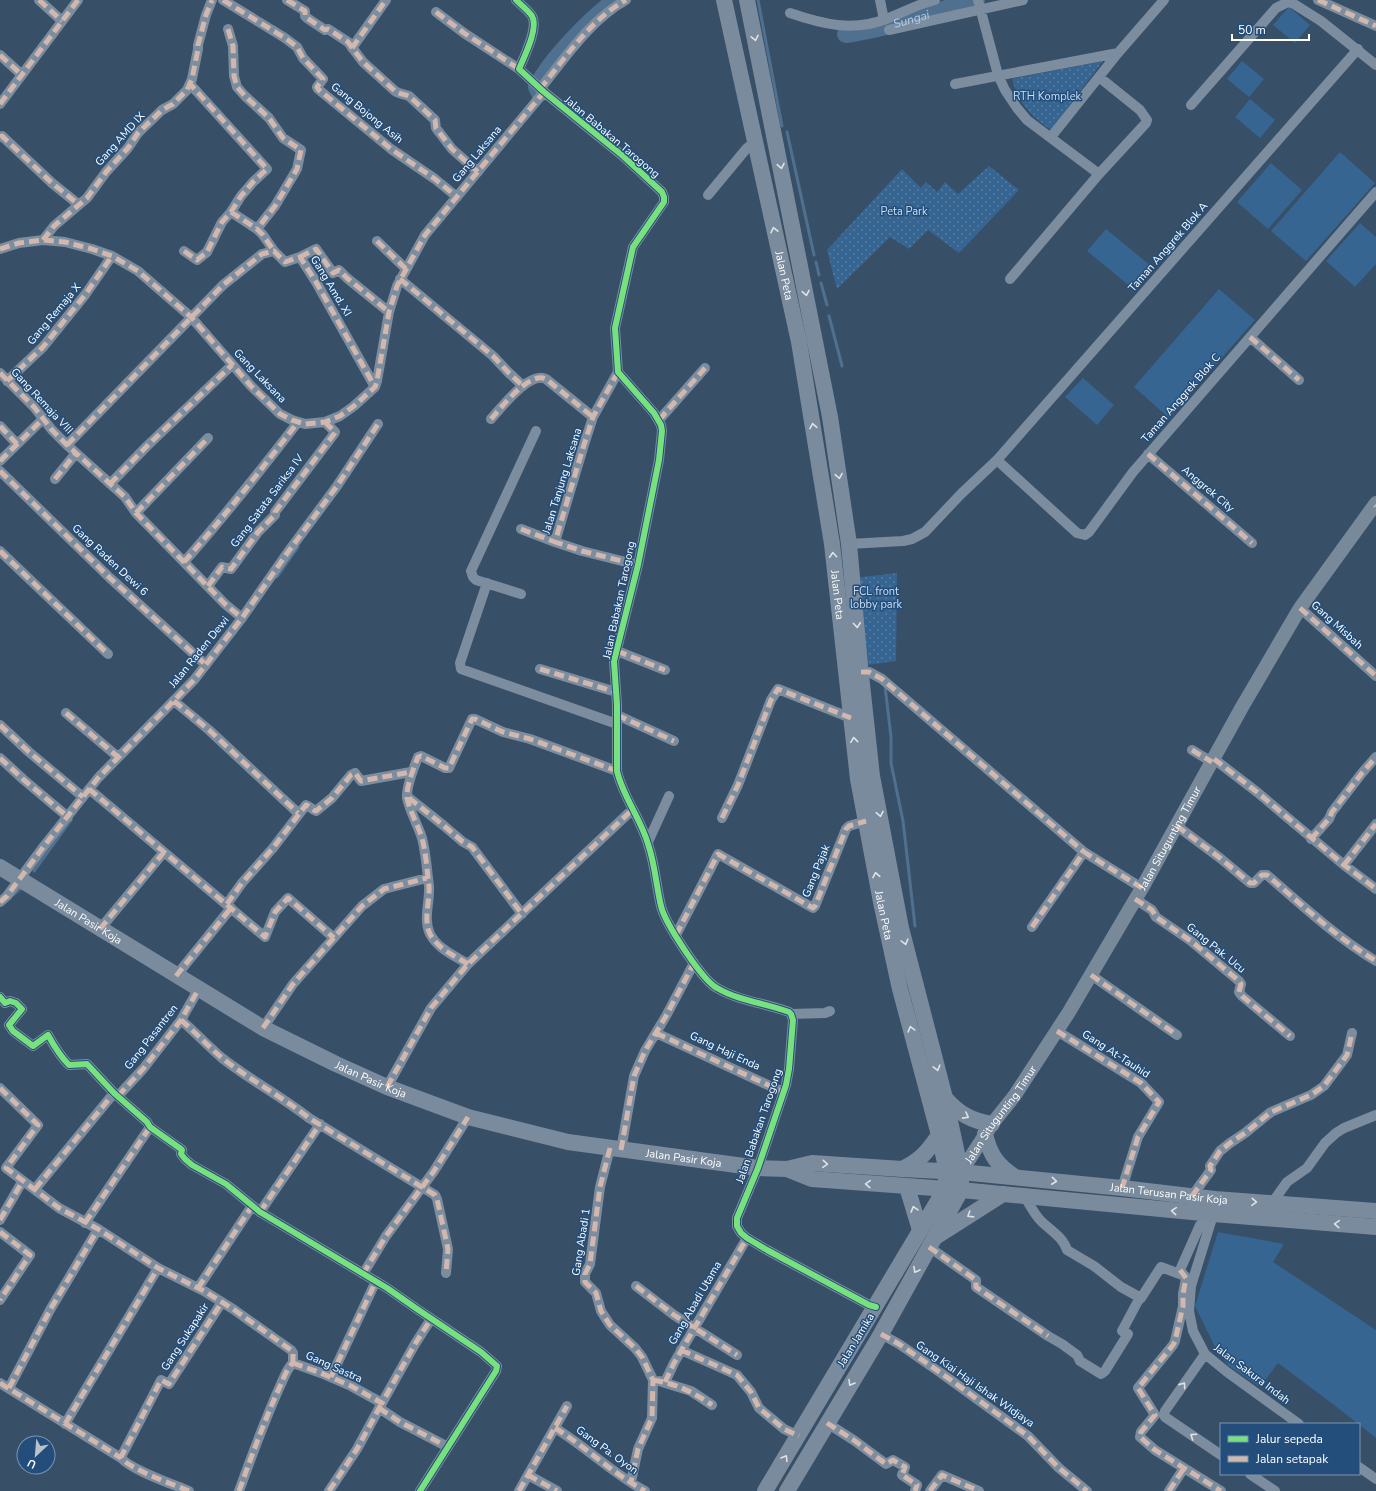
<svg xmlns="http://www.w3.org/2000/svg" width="1376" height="1491" font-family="'Nunito Sans',sans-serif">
  <defs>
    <pattern id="park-dots" width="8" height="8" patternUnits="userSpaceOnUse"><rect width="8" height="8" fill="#366592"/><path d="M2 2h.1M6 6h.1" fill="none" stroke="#547ca2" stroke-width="1.8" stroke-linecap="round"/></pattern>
  </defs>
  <rect width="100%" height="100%" fill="#374f67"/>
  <path fill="#366592" d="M1289,7L1310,25L1295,43L1273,25Z
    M1242,61L1264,79L1249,97L1227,79Z
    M1250,99L1275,120L1260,138L1235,117Z
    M1340,152L1375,183L1306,261L1271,231Z
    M1271,163L1302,190L1268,229L1237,202Z
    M1360,223L1376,237V264L1355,287L1326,261Z
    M1106,229L1151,266L1132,288L1087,251Z
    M1219,289L1255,320L1169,418L1134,387Z
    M1083,378L1114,405L1097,425L1065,397Z
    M1218,1232L1284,1244L1273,1262L1376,1330V1438L1338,1408L1278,1363L1260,1387L1229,1366L1217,1351L1195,1306Z"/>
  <path fill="url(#park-dots)" d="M1103,61L1051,130C1031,117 1018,102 1012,79Z
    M989,166L1019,190L959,253L928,230L909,249L890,237L837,289L827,250L902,169L921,188L926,182L937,192L945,182L958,194Z
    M897,573L896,661L860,666L853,578Z"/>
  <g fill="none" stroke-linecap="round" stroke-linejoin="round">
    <path stroke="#507090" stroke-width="3" d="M758,0L782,126
      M787,132L814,255
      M816,262L819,275
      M821,283L827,305
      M829,316L842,366
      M277,577L298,547
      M885,686L891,737V763L903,821L915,926
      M34,871L71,820
      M13,895L21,888"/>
    <g stroke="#507090" stroke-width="18">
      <path id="s1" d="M846,34C891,27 933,13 976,0"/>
      <path d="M540,93L537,87C552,58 590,20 616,0"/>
    </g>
    <path stroke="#7b8d9e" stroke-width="10" d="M39,0L62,21
      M223,0L285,38L297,47L303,58L323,79L317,87L318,89L391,149L435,179L457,197
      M287,0L305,11V16L307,18L325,30L328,29L348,42L363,62L395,91C399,94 404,94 409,96L435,120L436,128L452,149L478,172
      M516,0C521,5 528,10 532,16C539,28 524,57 519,69L544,92L623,156L662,192L664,197V202L633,247L615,328L618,372L654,413L661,425L662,431L659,460L638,565L614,661L617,705V771C623,797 641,819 648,844C655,864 656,885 661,906C665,923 702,980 717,988C739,1001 765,1003 789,1012L791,1014L793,1020L789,1069L786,1085L758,1168L737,1218V1226L741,1233L747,1238L767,1250L869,1305L876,1307
      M880,0L884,20
      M978,0L998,75L1005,90L1017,108L1027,120L1099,174
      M1318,0L1376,26
      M436,12L464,33L519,69
      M790,13C822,24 853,32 886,19C902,13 918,4 935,0
      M228,29L233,46L234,76L237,87L245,96L269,118L283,138L301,150L297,169L275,206L257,229
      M889,30L1023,0
      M352,48L386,0
      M0,55L22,75
      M955,84L1118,53
      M540,89C566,57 590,20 626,0
      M0,104L78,0
      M1191,105L1276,8L1288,2L1294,4L1321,21L1376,65
      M0,137L2,136L52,183L78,204
      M1051,137L1118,53L1164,0
      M708,195L747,148L755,142
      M231,212L257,229L263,235L274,251
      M43,240L54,226L87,198L106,172L128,148L138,133L162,110L173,104L187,90L192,79L198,49V45L206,15L212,0
      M377,241L406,269
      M0,249L19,243L43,240L65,242L92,249L112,256L138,271L191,317L251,386L280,414L292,420L305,424L325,422L340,416L354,406L375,387L377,381L389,312L397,286L425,235L544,92
      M184,251L197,260L207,252L222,222L231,212L241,196L253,182L267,169L190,84
      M300,257L316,249L333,273L339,270L347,278L389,312
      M400,279L493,356L508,372L523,386
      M1010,279L1099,174L1146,123L1147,120L1140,110L1099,77
      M1250,337L1299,380
      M618,372L593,417L583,448L555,542L582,551L638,565
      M0,373L34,407L52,430L67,445L125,497L136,513L225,604L242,618
      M7,381L43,347L85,295L112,256
      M491,419C502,407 529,371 546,379L593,417
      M659,420L705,368
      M0,426L17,444
      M67,445L223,285L262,254L274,251L285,262L300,257L316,282L375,387
      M1148,454L1252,543
      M997,460L1077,533L1085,535L1089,532L1133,472L1376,192
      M0,461L44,418
      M0,471L110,578L206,665
      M55,479L76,453
      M110,484L147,446L232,365
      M136,513L208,438
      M521,529L555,542
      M849,544L903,541L912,539L925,532L961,494L997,460L1358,49
      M0,551L108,654
      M184,562C224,517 261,470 298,422
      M487,583L460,663L461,669L617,724
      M208,586L222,567L231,569L258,532L275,515V512L334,434L335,432L325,422
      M521,594L476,580L473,577L471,571L536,431
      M1300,608L1376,676
      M617,651L665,670
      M540,669L616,692
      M861,672H869L882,679L1084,852
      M174,701L209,730L298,813
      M66,713L118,757
      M617,715L674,741
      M0,725L29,752L83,797
      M1192,750L1212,762
      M0,758L24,780L68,817
      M1214,759L1257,792L1344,865L1376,889
      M89,789L265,937L275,912L288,898L334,938
      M409,798L443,825L463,842L472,847L522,914
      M722,818L738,785L771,700L778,689L851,718
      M1177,826L1220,858L1250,883H1254L1262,875H1267C1302,905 1336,937 1376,961
      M1311,839L1329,819L1332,812L1362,773L1376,757
      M648,842L669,796
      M1344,865L1376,824
      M1135,899L1152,910L1156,917L1191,941L1239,981L1241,984L1239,992L1242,996L1290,1036
      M0,902L7,896L44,846L98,778L194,680L242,618L288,552L337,486L378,424
      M227,904L242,883L273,848L306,805C310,806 312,810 316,811L332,798L351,775L355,773L361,781L411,772
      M1032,927L1084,852L1142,888
      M100,929L164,852
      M676,935L718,854L813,908L815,906L846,829L849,826L866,821
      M468,964C455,956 438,949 430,934C423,919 430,902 429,886C427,871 426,853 422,838C418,825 410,812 407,798C406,787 414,767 418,757L421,756L445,768H449L472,719H475L503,732L530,739L617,771
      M1091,975L1177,1035
      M176,976L231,908
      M0,997L5,1003L10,1001L16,1003L22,1009L9,1025L13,1031L33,1046L48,1035C54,1046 60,1056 69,1065L87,1064L114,1093L147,1122L150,1127L181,1149L182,1150L181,1154L185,1159L192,1165L226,1184L260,1212L387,1288L417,1309L481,1352L497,1366L496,1371L420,1491
      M791,1014L825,1013L830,1011
      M181,1020C195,1032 208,1046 222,1058C250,1080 281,1096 309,1118L435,1195L437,1199L448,1249L446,1273
      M263,1028L293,984L362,906L384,889L427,878
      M1057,1031L1141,1083L1159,1102L1138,1137L1122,1188
      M656,1033L783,1092
      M387,1087L431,1008L468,964L632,810
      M0,1088L38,1125L6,1168L59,1208L98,1229L158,1268L204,1291L233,1309L291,1350L293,1353V1363
      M118,1096L143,1069L181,1020L198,990
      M610,1148L600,1187L590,1264L585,1274V1282L596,1293L601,1311L610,1325L635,1348L642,1357L653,1380L652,1418L638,1449L631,1482
      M621,1150L634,1076L645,1051L666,1016L694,963
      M35,1189L114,1093
      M1192,1196L1211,1170L1210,1166L1220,1151L1230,1143L1245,1133L1271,1112L1311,1095L1324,1086L1347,1055L1352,1033
      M1025,1197C1030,1205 1034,1214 1041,1221C1050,1230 1063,1237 1067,1250L1094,1266L1121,1287L1141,1298
      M1272,1203L1287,1182L1307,1168L1325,1143L1336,1133L1344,1128L1376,1115
      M260,1212L320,1124
      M1213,1215L1191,1286L1189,1311L1193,1331L1205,1354L1227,1372L1299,1424
      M1211,1219L1204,1222L1200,1225L1180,1270L1186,1278L1183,1294V1306L1175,1341L1173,1345L1138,1388L1155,1415L1141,1432L1140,1437L1155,1450L1221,1491
      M0,1220L22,1182
      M85,1223L150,1127
      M0,1232L30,1255L0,1300
      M929,1247L976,1280V1287L1048,1336L1062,1344L1077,1355L1080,1361L1101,1374L1105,1371L1128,1334L1122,1331L1138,1301L1141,1298L1161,1267L1185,1276
      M363,1274L386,1236L434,1171L468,1117
      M636,1286L674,1315L737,1355
      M198,1288L252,1206
      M881,1334L899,1344L941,1373L1028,1436L1059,1468L1087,1491
      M681,1350L737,1375L751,1392L759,1408L784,1429L799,1436
      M1205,1354L1165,1411L1164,1415L1165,1417L1221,1455
      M293,1363L321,1373L351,1386L382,1403L415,1344L431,1319
      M331,1377L376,1281
      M659,1381L691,1391L712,1405
      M665,1382L674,1363L747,1238
      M0,1383L121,1458
      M9,1388L50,1310L98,1229
      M379,1408L400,1422L448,1447
      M827,1423L855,1441L886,1464L893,1460L905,1467L902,1475L917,1485L915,1491
      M65,1424L158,1268
      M555,1428C586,1447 612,1473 645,1491
      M1359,1467L1376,1479
      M1250,1474L1275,1491
      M528,1475L557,1491
      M189,1491C175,1485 126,1468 121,1457L161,1380L169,1384L222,1302
      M239,1491C252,1455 265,1419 281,1384C284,1377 288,1367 293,1363
      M329,1491L357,1449L382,1403
      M519,1491L567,1406
      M930,1491L942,1475L979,1491
      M1169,1491L1184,1468"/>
    <path stroke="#78899a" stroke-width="14" id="s2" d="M961,1172L992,1124L1015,1095L1069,1012L1142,888L1242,707L1300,608L1376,503"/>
    <g stroke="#7a8b9d" stroke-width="16">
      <path id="s3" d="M724,0L799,342L832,544L858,779L881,902L900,989L939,1135L947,1172L945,1189L765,1491"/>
      <path d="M747,0L830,417L849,544L860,666L872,776L901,928L945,1098L961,1172V1190L881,1334L787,1491"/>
      <path id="s4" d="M0,867L263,1028L336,1064L387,1087L468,1117L568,1142L758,1168L787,1169L812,1163L902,1169L961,1172L1122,1188L1215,1199L1376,1211"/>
      <path d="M945,1098C959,1114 972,1121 992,1124"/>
      <path d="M985,1134C990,1155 997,1165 1015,1177"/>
      <path d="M787,1169L812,1179L961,1190L1213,1214L1376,1227"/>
      <path d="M902,1169C921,1160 927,1152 939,1135"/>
      <path d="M907,1187L920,1230"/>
      <path d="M937,1236L1003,1194"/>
    </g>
    <path stroke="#d1b7ad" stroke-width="5" stroke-dasharray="10 5" stroke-linecap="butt" d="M39,0L62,21
      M223,0L285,38L297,47L303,58L323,79L317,87L318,89L391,149L435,179L457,197
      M287,0L305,11V16L307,18L325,30L328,29L348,42L363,62L395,91C399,94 404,94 409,96L435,120L436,128L452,149L478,172
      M1318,0L1376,26
      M436,12L464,33L519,69
      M228,29L233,46L234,76L237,87L245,96L269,118L283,138L301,150L297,169L275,206L257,229
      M352,48L386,0
      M0,55L22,75
      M540,89C566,57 590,20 626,0
      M0,104L78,0
      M0,137L2,136L52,183L78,204
      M231,212L257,229L263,235L274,251
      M43,240L54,226L87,198L106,172L128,148L138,133L162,110L173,104L187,90L192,79L198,49V45L206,15L212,0
      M377,241L406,269
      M0,249L19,243L43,240L65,242L92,249L112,256L138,271L191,317L251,386L280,414L292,420L305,424L325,422L340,416L354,406L375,387L377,381L389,312L397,286L425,235L544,92
      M184,251L197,260L207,252L222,222L231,212L241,196L253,182L267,169L190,84
      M300,257L316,249L333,273L339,270L347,278L389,312
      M400,279L493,356L508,372L523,386
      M1250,337L1299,380
      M618,372L593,417L583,448L555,542L582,551L638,565
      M0,373L34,407L52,430L67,445L125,497L136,513L225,604L242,618
      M7,381L43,347L85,295L112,256
      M491,419C502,407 529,371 546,379L593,417
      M659,420L705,368
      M0,426L17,444
      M67,445L223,285L262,254L274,251L285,262L300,257L316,282L375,387
      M1148,454L1252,543
      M0,461L44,418
      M0,471L110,578L206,665
      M55,479L76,453
      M110,484L147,446L232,365
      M1375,505L1376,506
      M136,513L208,438
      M521,529L555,542
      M0,551L108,654
      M184,562C224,517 261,470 298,422
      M208,586L222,567L231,569L258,532L275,515V512L334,434L335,432L325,422
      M1300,608L1376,676
      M617,651L665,670
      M540,669L616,692
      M861,672H869L882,679L1084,852
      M174,701L209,730L298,813
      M66,713L118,757
      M617,715L674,741
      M0,725L29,752L83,797
      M1192,750L1212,762
      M0,758L24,780L68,817
      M1214,759L1257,792L1344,865L1376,889
      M89,789L265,937L275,912L288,898L334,938
      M409,798L443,825L463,842L472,847L522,914
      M722,818L738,785L771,700L778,689L851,718
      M1177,826L1220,858L1250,883H1254L1262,875H1267C1302,905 1336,937 1376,961
      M1311,839L1329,819L1332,812L1362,773L1376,757
      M1344,865L1376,824
      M1135,899L1152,910L1156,917L1191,941L1239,981L1241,984L1239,992L1242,996L1290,1036
      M0,902L7,896L44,846L98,778L194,680L242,618L288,552L337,486L378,424
      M227,904L242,883L273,848L306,805C310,806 312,810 316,811L332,798L351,775L355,773L361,781L411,772
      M1032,927L1084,852L1142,888
      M100,929L164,852
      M676,935L718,854L813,908L815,906L846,829L849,826L866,821
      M468,964C455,956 438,949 430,934C423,919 430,902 429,886C427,871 426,853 422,838C418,825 410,812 407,798C406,787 414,767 418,757L421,756L445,768H449L472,719H475L503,732L530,739L617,771
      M1091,975L1177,1035
      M176,976L231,908
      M181,1020C195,1032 208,1046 222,1058C250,1080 281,1096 309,1118L435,1195L437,1199L448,1249L446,1273
      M263,1028L293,984L362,906L384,889L427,878
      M1057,1031L1141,1083L1159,1102L1138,1137L1122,1188
      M656,1033L783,1092
      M387,1087L431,1008L468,964L632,810
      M0,1088L38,1125L6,1168L59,1208L98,1229L158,1268L204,1291L233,1309L291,1350L293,1353V1363
      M118,1096L143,1069L181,1020L198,990
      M610,1148L600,1187L590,1264L585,1274V1282L596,1293L601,1311L610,1325L635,1348L642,1357L653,1380L652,1418L638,1449L631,1482
      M621,1150L634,1076L645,1051L666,1016L694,963
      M35,1189L114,1093
      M1192,1196L1211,1170L1210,1166L1220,1151L1230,1143L1245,1133L1271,1112L1311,1095L1324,1086L1347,1055L1352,1033
      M260,1212L320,1124
      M0,1220L22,1182
      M85,1223L150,1127
      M0,1232L30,1255L0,1300
      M929,1247L976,1280V1287L1048,1336
      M1180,1270L1186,1278L1183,1294V1306L1175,1341L1173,1345L1138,1388L1155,1415L1141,1432L1140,1437L1155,1450L1221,1491
      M363,1274L386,1236L434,1171L468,1117
      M636,1286L674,1315L737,1355
      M198,1288L252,1206
      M881,1334L899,1344L941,1373L1028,1436L1059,1468L1087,1491
      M681,1350L737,1375L751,1392L759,1408L784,1429L799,1436
      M293,1363L321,1373L351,1386L382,1403L415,1344L431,1319
      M331,1377L376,1281
      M653,1380C677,1384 693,1392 712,1405
      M665,1382L674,1363L747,1238
      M0,1383L121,1458
      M9,1388L50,1310L98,1229
      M379,1408L400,1422L448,1447
      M827,1423L855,1441L886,1464L893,1460L905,1467L902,1475L917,1485L915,1491
      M65,1424L158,1268
      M555,1428C586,1447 612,1473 645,1491
      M528,1475L557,1491
      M189,1491C175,1485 126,1468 121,1457L161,1380L169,1384L222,1302
      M239,1491C252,1455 265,1419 281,1384C284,1377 288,1367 293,1363
      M329,1491L357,1449L382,1403
      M519,1491L567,1406
      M930,1491L942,1475L979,1491
      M1169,1491L1184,1468"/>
    <g stroke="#234e7b" stroke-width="8">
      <path id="cycleway" d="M516,0C521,5 528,10 532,16C539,28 524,57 519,69L544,92L623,156L662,192L664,197V202L633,247L615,328L618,372L654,413L661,425L662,431L659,460L638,565L614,661L617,705V771C623,797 641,819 648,844C655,864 656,885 661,906C665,923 702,980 717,988C739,1001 765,1003 789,1012L791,1014L793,1020L789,1069L786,1085L758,1168L737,1218V1226L741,1233L747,1238L767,1250L869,1305L876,1307
        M0,997L5,1003L10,1001L16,1003L22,1009L9,1025L13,1031L33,1046L48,1035C54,1046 60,1056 69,1065L87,1064L114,1093L147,1122L150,1127L181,1149L182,1150L181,1154L185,1159L192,1165L226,1184L260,1212L387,1288L417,1309L481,1352L497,1366L496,1371L420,1491"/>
    </g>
    <use href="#cycleway" stroke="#77e17e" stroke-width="6"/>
  </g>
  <defs><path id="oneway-chevron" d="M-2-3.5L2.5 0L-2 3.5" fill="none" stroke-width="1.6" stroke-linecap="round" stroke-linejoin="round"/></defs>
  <g stroke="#dee2e6">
    <use href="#oneway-chevron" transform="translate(755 38) rotate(78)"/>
    <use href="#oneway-chevron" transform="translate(781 166) rotate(79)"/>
    <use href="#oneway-chevron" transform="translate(774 230) rotate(-102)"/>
    <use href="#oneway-chevron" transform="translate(806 293) rotate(79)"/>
    <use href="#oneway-chevron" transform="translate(813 426) rotate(-100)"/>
    <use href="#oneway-chevron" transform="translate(839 476) rotate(81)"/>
    <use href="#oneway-chevron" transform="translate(833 555) rotate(-94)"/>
    <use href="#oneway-chevron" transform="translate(857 625) rotate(85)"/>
    <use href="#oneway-chevron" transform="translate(854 740) rotate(-96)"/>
    <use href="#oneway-chevron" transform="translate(880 814) rotate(79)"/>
    <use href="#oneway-chevron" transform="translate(876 875) rotate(-100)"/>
    <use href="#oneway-chevron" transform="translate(905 942) rotate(75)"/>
    <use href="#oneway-chevron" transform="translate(911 1029) rotate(-105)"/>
    <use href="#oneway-chevron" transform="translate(937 1068) rotate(75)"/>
    <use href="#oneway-chevron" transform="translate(966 1116) rotate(28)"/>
    <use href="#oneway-chevron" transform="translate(825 1164) rotate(4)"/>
    <use href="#oneway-chevron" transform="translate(1054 1181) rotate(6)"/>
    <use href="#oneway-chevron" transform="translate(868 1184) rotate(-176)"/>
    <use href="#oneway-chevron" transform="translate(1254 1202) rotate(4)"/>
    <use href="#oneway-chevron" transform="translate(914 1209) rotate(-106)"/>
    <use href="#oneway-chevron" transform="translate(1174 1211) rotate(-175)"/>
    <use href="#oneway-chevron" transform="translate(970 1215) rotate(148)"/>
    <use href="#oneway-chevron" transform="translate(1337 1224) rotate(-176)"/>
    <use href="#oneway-chevron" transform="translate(916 1270) rotate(119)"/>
    <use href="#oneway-chevron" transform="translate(851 1383) rotate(121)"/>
    <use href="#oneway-chevron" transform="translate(785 1458) rotate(-59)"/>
  </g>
  <g stroke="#dee2e7">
    <use href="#oneway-chevron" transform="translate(1183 1385) rotate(-55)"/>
    <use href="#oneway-chevron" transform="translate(1193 1436) rotate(-146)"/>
  </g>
  <g text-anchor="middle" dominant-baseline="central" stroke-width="3" stroke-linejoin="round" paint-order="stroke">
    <g font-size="11" fill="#c9dff4" stroke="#234e7b">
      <text x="1047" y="96">RTH Komplek</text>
      <text x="904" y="211">Peta Park</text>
      <text x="876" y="591">FCL front<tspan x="876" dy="13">lobby park</tspan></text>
    </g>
    <g font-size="11" fill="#fff" stroke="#234e7b">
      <text transform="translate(367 113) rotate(39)">Gang Bojong Asih</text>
      <text transform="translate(612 137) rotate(40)">Jalan Babakan Tarogong</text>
      <text transform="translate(120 139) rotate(-48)">Gang AMD IX</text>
      <text transform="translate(477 154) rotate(-50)">Gang Laksana</text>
      <text transform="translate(1168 247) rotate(-49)">Taman Anggrek Blok A</text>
      <text stroke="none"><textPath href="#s3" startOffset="282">Jalan Peta</textPath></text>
      <text transform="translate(331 286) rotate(59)">Gang Amd. XI</text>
      <text transform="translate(54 314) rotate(-50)">Gang Remaja X</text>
      <text transform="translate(260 376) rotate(46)">Gang Laksana</text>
      <text transform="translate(1181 398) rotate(-49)">Taman Anggrek Blok C</text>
      <text transform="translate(42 401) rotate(47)">Gang Remaja VIII</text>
      <text transform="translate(562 481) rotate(-73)">Jalan Tanjung Laksana</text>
      <text transform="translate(1208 489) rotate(40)">Anggrek City</text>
      <text transform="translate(267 501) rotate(-53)">Gang Satata Sariksa IV</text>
      <text transform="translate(110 560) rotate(43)">Gang Raden Dewi 6</text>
      <text stroke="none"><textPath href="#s3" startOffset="606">Jalan Peta</textPath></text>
      <text transform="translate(619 600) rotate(-78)">Jalan Babakan Tarogong</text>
      <text transform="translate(1337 625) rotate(42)">Gang Misbah</text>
      <text transform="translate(199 652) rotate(-51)">Jalan Raden Dewi</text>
      <text stroke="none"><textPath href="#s2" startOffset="394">Jalan Situgunting Timur</textPath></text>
      <text transform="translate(816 871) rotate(-68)">Gang Pajak</text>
      <text stroke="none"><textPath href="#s3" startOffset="930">Jalan Peta</textPath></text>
      <text stroke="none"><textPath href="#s4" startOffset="104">Jalan Pasir Koja</textPath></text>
      <text transform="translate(1216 948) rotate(39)">Gang Pak. Ucu</text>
      <text transform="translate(151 1037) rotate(-52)">Gang Pasantren</text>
      <text transform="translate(725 1051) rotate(25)">Gang Haji Enda</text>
      <text transform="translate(1116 1054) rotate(33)">Gang At-Tauhid</text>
      <text stroke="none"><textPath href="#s4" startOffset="428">Jalan Pasir Koja</textPath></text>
      <text stroke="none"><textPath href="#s2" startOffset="70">Jalan Situgunting Timur</textPath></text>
      <text transform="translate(759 1126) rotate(-71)">Jalan Babakan Tarogong</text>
      <text stroke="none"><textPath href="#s4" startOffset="752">Jalan Pasir Koja</textPath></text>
      <text stroke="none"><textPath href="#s4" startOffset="1240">Jalan Terusan Pasir Koja</textPath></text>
      <text transform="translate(581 1242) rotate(-81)">Gang Abadi 1</text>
      <text transform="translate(695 1303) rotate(-60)">Gang Abadi Utama</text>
      <text transform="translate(185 1337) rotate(-57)">Gang Sukapakir</text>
      <text transform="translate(856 1340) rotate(-59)">Jalan Jamika</text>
      <text transform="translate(334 1367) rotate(24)">Gang Sastra</text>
      <text transform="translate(1252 1374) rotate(37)">Jalan Sakura Indah</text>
      <text transform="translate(975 1384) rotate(35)">Gang Kiai Haji Ishak Widjaya</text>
      <text transform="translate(607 1450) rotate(36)">Gang Pa. Oyon</text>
    </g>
    <g font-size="12" font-style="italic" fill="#b1d0ed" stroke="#234e7b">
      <text stroke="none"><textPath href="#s1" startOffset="67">Sungai</textPath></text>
    </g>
  </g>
  <rect x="1220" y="1423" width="140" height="52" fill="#234e7b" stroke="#7b95b0"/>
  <rect x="1228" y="1436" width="20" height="6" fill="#77e17e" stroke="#7b95b0"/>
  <text x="1256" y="1443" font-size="12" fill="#ffffff">Jalur sepeda</text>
  <rect x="1228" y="1456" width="20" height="6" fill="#d1b7ad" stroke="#7b95b0"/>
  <text x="1256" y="1463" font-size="12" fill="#ffffff">Jalan setapak</text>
  <g transform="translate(36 1455) rotate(206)"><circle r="19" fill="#234e7b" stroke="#7b95b0"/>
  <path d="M0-3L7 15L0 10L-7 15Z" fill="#b9c1ca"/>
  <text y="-6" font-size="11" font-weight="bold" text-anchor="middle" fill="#ffffff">U</text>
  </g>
  <path d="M1232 34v6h77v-6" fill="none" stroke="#ffffff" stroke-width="2"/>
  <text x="1238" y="34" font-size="12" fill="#ffffff" stroke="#234e7b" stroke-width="3" paint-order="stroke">50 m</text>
</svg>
